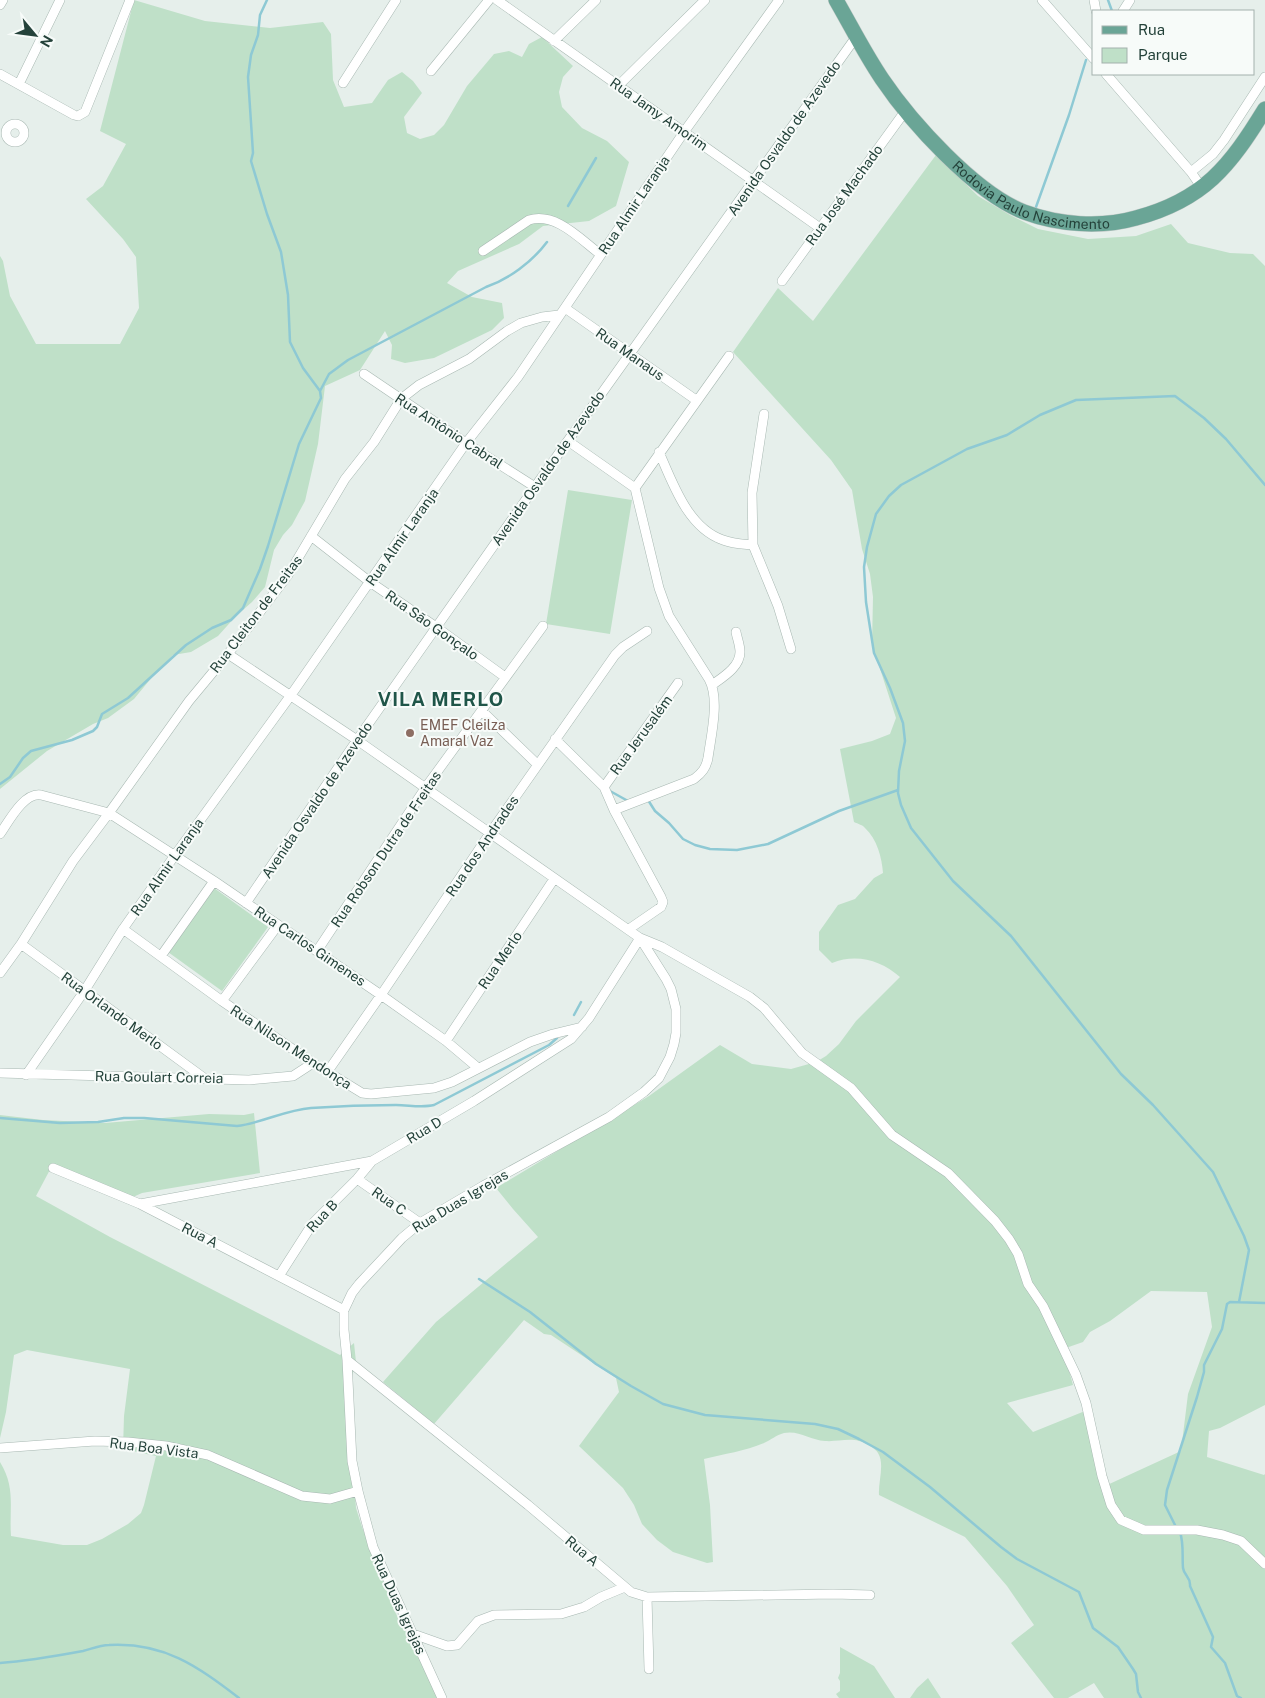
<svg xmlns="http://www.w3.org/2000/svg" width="1265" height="1698" font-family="'Public Sans',sans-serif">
  <rect width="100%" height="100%" fill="#e6efeb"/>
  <path fill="#bfe0c8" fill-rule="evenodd" d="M134,0L205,21L270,28L323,22L331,34L333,80L344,107L372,103L388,80L402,72L413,81L422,93L404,117L407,133L420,139L434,135L444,125L467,86L494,54L509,51L522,57L529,44L542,37L573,66L563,77L559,92L562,107L582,128L607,141L629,162L616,206L589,221L543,226L519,244L458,271L447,283L472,297L502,303L504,318L492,330L434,358L405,363L391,359L392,345L385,331L360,370L325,386L318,444L305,501L292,525L283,535L274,550L265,587L252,602L236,616L218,636L191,652L173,655L158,670L134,699L108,718L93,724L47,751L0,789V256L3,261L10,296L36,344H120L139,308L136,257L123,239L86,199L103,186L126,144L100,131Z
    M936,155L978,196L1010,215L1038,229L1088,239L1136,236L1171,224L1188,243L1230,253L1253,254L1265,266V1405L1220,1428L1209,1431L1207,1457L1264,1475L1265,1474V1698H1104L1094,1683L1068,1698H1054L1011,1643L1034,1625L1007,1586L965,1537L879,1495C878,1482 885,1464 878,1453C875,1448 865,1442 859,1441C848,1438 836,1442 825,1441C810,1440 799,1430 784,1433C776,1435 771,1440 764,1443C745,1451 724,1454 704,1459L710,1505L713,1562L707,1563L673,1552L657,1540L642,1524L634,1505L623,1488L579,1446L619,1392L616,1378L551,1335L544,1334L524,1320L434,1424L383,1382L436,1322L538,1237L513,1209L496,1188L649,1096L720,1045L752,1064L791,1069L816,1062L826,1056L839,1044L856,1021L900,977C881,960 856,953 832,963L819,950V932L838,905L855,899L874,878L883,873C882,858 877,839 865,828C863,825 858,824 854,822L840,749L872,741L890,734L896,718L872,644L873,597L870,574L862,549L852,490L831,460L733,352L778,288L813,321ZM1151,1291L1207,1292L1212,1327L1188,1394L1181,1451L1105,1486L1085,1411L1033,1432L1007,1403L1073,1385L1063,1349L1083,1342L1090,1332L1110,1321Z
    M568,490L632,500L610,634L546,624Z
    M214,888L268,927L222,991L168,952Z
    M254,1113L260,1173L142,1193L133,1197L53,1164L36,1196L110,1237L340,1355L354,1343L356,1362L347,1393L356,1508L362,1527L395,1612L441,1698H0V1462C16,1488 9,1508 11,1536L63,1545H87L102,1539L128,1524L141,1513L144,1505L156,1456L123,1449L124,1416L130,1369L27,1350L14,1355L6,1412L0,1438V1115L43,1120L105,1123L209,1114L244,1115Z
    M840,1647L874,1666L895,1698H839L836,1694L840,1691V1681L838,1678L840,1673Z
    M928,1678L941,1698H910L917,1688Z"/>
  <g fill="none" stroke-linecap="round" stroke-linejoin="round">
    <path stroke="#8ec9d4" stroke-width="2.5" d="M1108,0L1112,11
      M568,206L596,158
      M1036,207L1069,115L1086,60
      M320,391L329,374L348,360L486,287C509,279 532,262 547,242
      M0,784L10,777L23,758L31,751L72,740L93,731L97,727L102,714L128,698L186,645L212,628L231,620L243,608L260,569L268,546L299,444L321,398L320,391L303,368L290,342L288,295L281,252L267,214L251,161L253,153L248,77L251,55L258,35L260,15L267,0
      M610,791L628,801
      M648,800L655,811L669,823L683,839L695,845L710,849L737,850L768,844L839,811L898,790
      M574,1015L581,1002
      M0,1118L60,1123L98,1122L124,1118H144L237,1126C262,1123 285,1110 311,1108C339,1106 368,1105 396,1105C409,1105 422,1108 434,1105L549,1045L557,1038
      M479,1279L530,1312L596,1364L631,1386L663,1404L705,1415L815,1424L838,1429L859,1439L883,1452L930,1487L1001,1547L1017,1559L1079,1592L1093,1628L1118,1647L1133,1669L1136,1674L1138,1692L1141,1698
      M1239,1302L1249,1250L1244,1236L1213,1172L1153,1105L1121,1074L1011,936L953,881L911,828L901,805L898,793L899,771L905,741L903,723L890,688L874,653L866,602L864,567L867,547L876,514L889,496L901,485L967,449L1007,435L1040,415L1076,400L1175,396L1204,418L1226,439L1265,485
      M1175,1525L1165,1505L1167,1490L1197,1397L1204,1372V1365L1222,1329L1227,1304L1230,1302L1265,1303
      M1180,1532C1184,1544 1182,1556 1183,1568C1184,1576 1191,1577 1190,1586L1209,1628L1213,1637L1211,1647L1225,1663L1237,1696L1241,1698
      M0,1663C28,1661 56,1656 83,1651C91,1649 100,1645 109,1645C164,1642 197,1666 239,1698"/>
    <g stroke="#a8b8b2" stroke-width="10">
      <path id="minor" d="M497,0L820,228
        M1042,0L1094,59
        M1094,0L1096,11
        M0,5L3,0
        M1123,11L1130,0
        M554,41L596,0
        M431,71L489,0
        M0,74L74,115L78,116L85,112L130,0
        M1106,74L1191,172L1202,188
        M343,83L396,0
        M19,84L60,0
        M619,85L705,0
        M6 133a9 9 0 1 1 18 0a9 9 0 1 1-18 0Z
        M1191,172L1213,154L1224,140L1265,77
        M483,251L529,220C556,212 580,239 600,254
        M782,281L906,110
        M565,308L696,400
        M364,374L466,443L535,487
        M764,414L752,493L753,545L778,606L791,649
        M568,441L635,488L659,588L669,616L709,679C720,699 711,736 708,758C706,768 702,773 694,779L614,810
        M659,452C673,484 688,528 723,540C733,544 743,544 753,545
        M635,488L729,356
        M311,536L370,582L436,627L505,677
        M228,654L357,740L640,938L662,947L750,997L764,1008L802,1053L851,1088L892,1135L948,1173L995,1221L1009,1239L1018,1254L1028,1284L1043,1306L1076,1375L1086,1403L1102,1476L1111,1505L1121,1520L1144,1530H1197L1223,1535L1241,1541L1265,1564
        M712,685C723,677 740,667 740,652C740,645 737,638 736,632
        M482,711L537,764
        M555,739L604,787L614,810L661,897L663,902L661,907L629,929
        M604,787L678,683
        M0,834C9,821 24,792 41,795L109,813L214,881L381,995L446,1041L478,1068
        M246,903L357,740L532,491L856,37
        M123,929L222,1001L313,1063L362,1093L371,1094L434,1088L452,1082L530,1042L553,1034L582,1027
        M21,944L204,1078
        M317,951L426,787L543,626
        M161,956L214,881
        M0,973L21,944L73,861L109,813L189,701L228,654L288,575L345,479L374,442L401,399L419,385L469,359L507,331L521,323L542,317L559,315
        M222,1001L278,925
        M446,1041L554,879
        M328,1071L381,995L490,833L615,655L623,647L647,631
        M0,1073L249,1080L293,1076L313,1063
        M26,1075L85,990L123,929L175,855L291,695L466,443L518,377L684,132L779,0
        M53,1168L140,1204L344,1310
        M357,1179L420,1223
        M140,1204L372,1161L474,1101L571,1039L589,1018L640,938
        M279,1276L313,1223L357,1179L372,1161
        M347,1360L528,1505L631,1592L647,1597L833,1594L870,1595
        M0,1448L95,1441L128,1442L166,1446L208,1455L302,1496L330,1499L358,1491
        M647,1597L649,1669
        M413,1634L447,1646L457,1645L478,1621L494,1615L561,1614L584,1607L601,1597L625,1587
        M442,1698L373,1547L358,1491L352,1461L347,1360L344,1330V1310L352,1293L359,1284L402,1238L420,1223L483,1186L609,1117L644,1092L659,1078L670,1057L674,1044L676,1033V1009L671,989L666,979L640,938"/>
    </g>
    <g stroke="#c2cac8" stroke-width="16">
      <g id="primary">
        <path id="s1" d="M836,0C851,26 865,54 882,79C911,122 975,193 1024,212C1059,225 1101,228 1136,218C1204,200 1230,166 1265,109"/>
      </g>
    </g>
    <use href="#minor" stroke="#fff" stroke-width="9"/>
    <use href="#primary" stroke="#6aa596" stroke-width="15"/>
  </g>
  <circle fill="#8d6e63" stroke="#f7fbf9" stroke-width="2" cx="410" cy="733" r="5"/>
  <g text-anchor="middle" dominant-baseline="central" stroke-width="4" stroke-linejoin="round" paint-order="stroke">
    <g font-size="14" fill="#24423a" stroke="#f7fbf9">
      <text transform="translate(659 114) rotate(35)">Rua Jamy Amorim</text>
      <text transform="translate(784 138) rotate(-55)">Avenida Osvaldo de Azevedo</text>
      <text stroke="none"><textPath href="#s1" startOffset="289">Rodovia Paulo Nascimento</textPath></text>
      <text transform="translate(844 195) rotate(-54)">Rua José Machado</text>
      <text transform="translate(634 205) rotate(-56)">Rua Almir Laranja</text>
      <text transform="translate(630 354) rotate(35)">Rua Manaus</text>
      <text transform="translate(449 431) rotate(33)">Rua Antônio Cabral</text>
      <text transform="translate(548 468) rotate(-55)">Avenida Osvaldo de Azevedo</text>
      <text transform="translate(402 537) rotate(-55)">Rua Almir Laranja</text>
      <text transform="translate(256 614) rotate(-53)">Rua Cleiton de Freitas</text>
      <text transform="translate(432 625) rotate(35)">Rua São Gonçalo</text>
      <text transform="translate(641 735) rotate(-54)">Rua Jerusalém</text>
      <text transform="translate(317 800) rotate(-56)">Avenida Osvaldo de Azevedo</text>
      <text transform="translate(482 846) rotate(-56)">Rua dos Andrades</text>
      <text transform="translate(386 849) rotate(-56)">Rua Robson Dutra de Freitas</text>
      <text transform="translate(167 867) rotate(-55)">Rua Almir Laranja</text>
      <text transform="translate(310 946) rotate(34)">Rua Carlos Gimenes</text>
      <text transform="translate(500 960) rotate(-56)">Rua Merlo</text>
      <text transform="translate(112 1011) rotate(36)">Rua Orlando Merlo</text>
      <text transform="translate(291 1047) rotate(33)">Rua Nilson Mendonça</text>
      <text transform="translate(159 1077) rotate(1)">Rua Goulart Correia</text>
      <text transform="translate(424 1130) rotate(-31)">Rua D</text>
      <text transform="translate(389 1201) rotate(35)">Rua C</text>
      <text transform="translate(460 1201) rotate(-31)">Rua Duas Igrejas</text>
      <text transform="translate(322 1216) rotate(-47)">Rua B</text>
      <text transform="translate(200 1235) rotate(27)">Rua A</text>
      <text transform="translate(154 1448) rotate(7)">Rua Boa Vista</text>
      <text transform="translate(582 1551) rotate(40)">Rua A</text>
      <text transform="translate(399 1604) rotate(65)">Rua Duas Igrejas</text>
    </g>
    <g font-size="14" fill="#785e54" stroke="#f7fbf9" text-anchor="start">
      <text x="420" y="725">EMEF Cleilza<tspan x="420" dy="16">Amaral Vaz</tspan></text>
    </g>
    <g font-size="19" font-weight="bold" letter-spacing="1" fill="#1f5548" stroke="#f7fbf9">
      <text x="441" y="699">VILA MERLO</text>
    </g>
  </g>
  <rect x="1092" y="10" width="162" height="65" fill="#f7fbf9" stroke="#a3b1ad"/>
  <rect x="1102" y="26" width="25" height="8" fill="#6aa596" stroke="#a3b1ad"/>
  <text x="1138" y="35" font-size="15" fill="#24423a">Rua</text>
  <rect x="1102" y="48" width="25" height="15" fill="#bfe0c8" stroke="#a3b1ad"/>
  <text x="1138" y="60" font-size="15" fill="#24423a">Parque</text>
  <g transform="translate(35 35) rotate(119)" stroke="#f7fbf9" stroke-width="4" paint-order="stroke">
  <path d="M0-4L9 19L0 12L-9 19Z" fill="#24423a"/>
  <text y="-8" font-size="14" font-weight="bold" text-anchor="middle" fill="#24423a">N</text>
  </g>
</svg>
